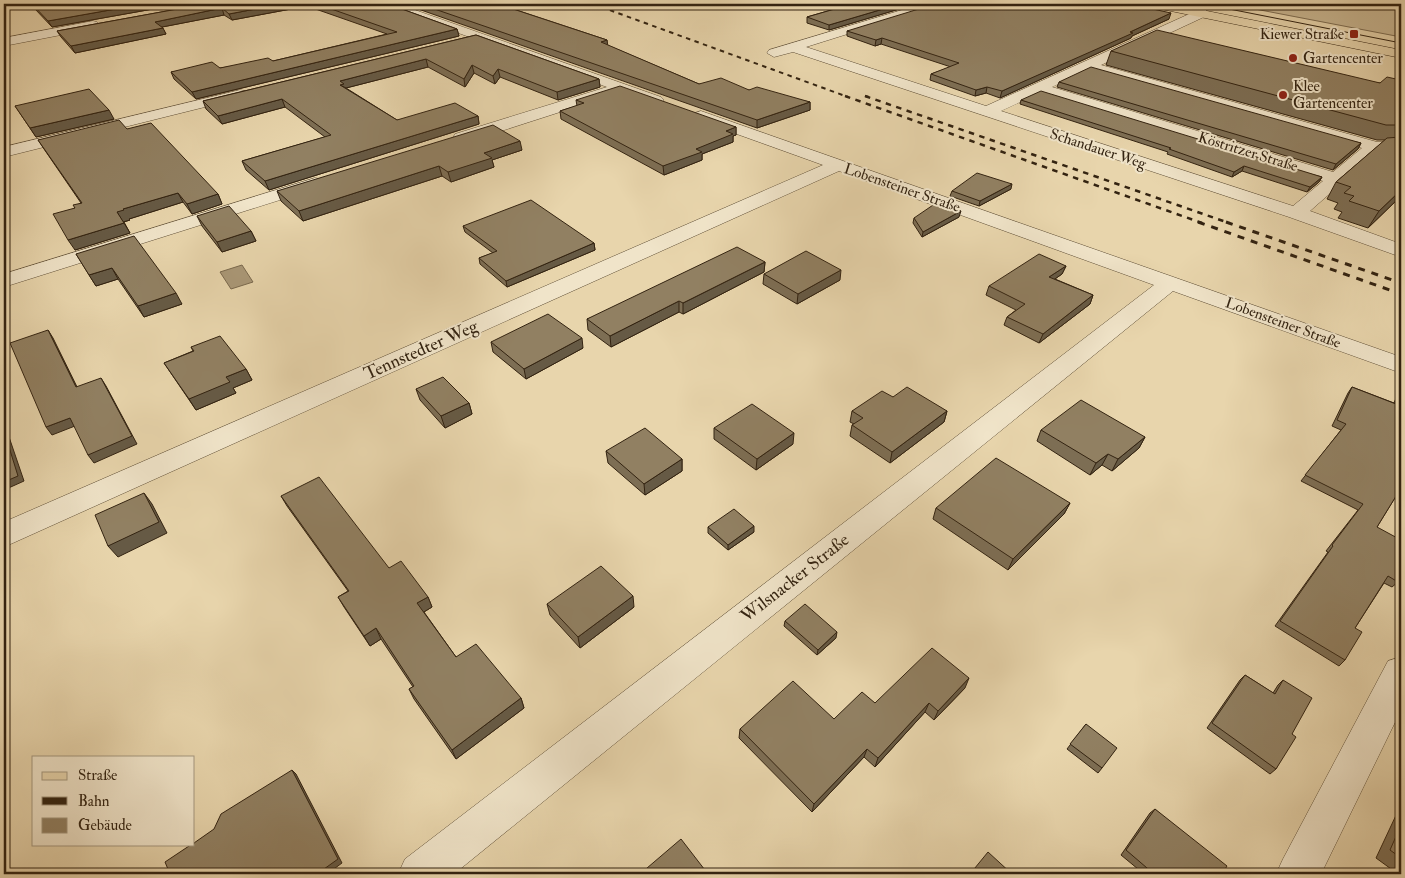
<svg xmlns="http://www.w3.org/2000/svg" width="1405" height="878" font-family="'IM FELL Double Pica',serif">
  <rect width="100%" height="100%" fill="#e8d5ac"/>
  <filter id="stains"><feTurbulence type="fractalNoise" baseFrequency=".004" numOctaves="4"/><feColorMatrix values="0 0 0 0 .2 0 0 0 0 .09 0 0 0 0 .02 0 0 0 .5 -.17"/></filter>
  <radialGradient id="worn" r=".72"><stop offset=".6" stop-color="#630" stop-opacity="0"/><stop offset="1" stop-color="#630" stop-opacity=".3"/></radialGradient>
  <path fill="#c9b792" stroke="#7e6d52" d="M1237,4H1401V37L1255,9Z"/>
  <path fill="#aa9877" stroke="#7a694e" d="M242,265L253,282L231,289L220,272Z"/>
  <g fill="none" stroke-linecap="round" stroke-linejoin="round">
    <g stroke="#605038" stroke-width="1">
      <path id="minor" d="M382,4H398L661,97L664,100L661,103L656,105L618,91L616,94L467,142H455L453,138L455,134L607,87L384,6Z
        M922,4H939L937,6L806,47L986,106L1198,10H1206L1208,13L1206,16L1101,65L1377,142L1401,141V151L1377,152L1310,211L1401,244V257L1289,217L793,52L774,57L767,53L769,50ZM1089,70L1362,148L1333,172L1052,87ZM1040,93L1323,181L1293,206L1001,111Z
        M93,21L97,22L99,25L97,28L4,46V38Z
        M240,90L245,91L247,94L245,97L4,157V147Z
        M701,111L1401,357V373L1173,291L454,874H398L405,859L1154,285L839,171L4,547V522L823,165L695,119L693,116L695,113Z
        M315,178L321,179L324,183L321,187L4,287V274Z
        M1401,657V710L1321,874H1276L1283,859L1388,661Z"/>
    </g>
    <g stroke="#332311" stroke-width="1">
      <path id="major" d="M1150,4H1172L1401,50V58L1156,8Z"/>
    </g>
    <use href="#minor" fill="#f0e4c9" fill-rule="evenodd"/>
    <use href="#major" fill="#e8d5ac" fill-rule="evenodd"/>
    <path stroke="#332311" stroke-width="1" d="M1204,4L1401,43"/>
    <path stroke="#332311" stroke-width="2" stroke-dasharray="4.5 4.5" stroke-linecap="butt" d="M593,4L848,97
      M865,96L869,97"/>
    <path stroke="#332311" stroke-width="2.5" stroke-dasharray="5.5 5.5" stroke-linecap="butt" d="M845,96L1202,223
      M865,96L1229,223"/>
    <path stroke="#332311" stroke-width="3" stroke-dasharray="7 7" stroke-linecap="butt" d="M1198,222L1401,294
      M1226,222L1401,283"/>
  </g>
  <path fill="#7d6e54" stroke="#332311" d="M32,4H181L52,27L35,9Z
    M205,4H388L457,29L459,36L196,99L174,79L171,72L220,68L273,61L387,34L307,6L232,20L224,15L162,27L166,34L75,53L61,37L57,31Z
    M404,4H498L607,40V45L699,84L749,90L810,102V110L757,128Z
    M852,4H916L829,30L807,23V17Z
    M1169,19L1132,36L1131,38L1000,98L986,93L975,96L930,80L931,74L951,67L881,44L875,46L847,36V31Z
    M476,35L599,79L600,87L558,100L500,77L495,84L474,73L465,87L428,67L346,88L397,120L478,116L479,124L269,190L246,170L242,161L325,137L285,107L222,124L206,109L203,101Z
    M1111,51L1380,83L1396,79L1401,76V196L1368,228L1338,218L1342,212L1334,209L1338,203L1327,199L1336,182L1385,140H1377L1106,65Z
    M1059,82L1361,143L1358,149L1333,170L1057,87Z
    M576,100L736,127V135L733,136V142L702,154V160L664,175L561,119L560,111L577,106Z
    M1021,100L1322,177L1319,182L1307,192L1242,171L1232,177L1167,154L1168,152L1020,104Z
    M15,106L114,119L36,137Z
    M127,129L218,194L222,204L192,214L183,202L129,219L130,220L124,222L130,233L75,250L74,208L81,203L44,149L38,140Z
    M522,150L492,160L494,167L451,182L442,176L303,221L281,201L277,191Z
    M1011,189L979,206L950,196L952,191Z
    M197,216L251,231L256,241L222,252L202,226Z
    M959,217L922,237L913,223L914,218Z
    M463,226L594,243L595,250L507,287L480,264L479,258L493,253L465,232Z
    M76,254L182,304L144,317L118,279L96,286Z
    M765,262L764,272L683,314L679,312L611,347L588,330L587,319Z
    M1066,266L1062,274L1055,279L1093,295L1090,304L1039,343L1004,325L1007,317L1016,310L986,295L989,286Z
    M764,274L840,280L797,304L763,284Z
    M491,342L583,348L526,379L493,352Z
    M191,347L246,369L252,380L233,388L236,393L196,410L164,363L193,351Z
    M1401,386V488L1377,527L1398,582L1392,587L1384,583L1355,628L1345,660L1339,666L1275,626L1328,552L1326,551L1358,510L1301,481L1341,430L1332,426L1348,393L1352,387L1394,403Z
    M416,389L469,403L472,414L445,428L420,400Z
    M893,397L947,411L944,422L890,463L850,436L852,425L854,424L850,422L852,411Z
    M714,428L793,444L756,470L714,439Z
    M1041,430L1145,437L1139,448L1112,471L1102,465L1090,475L1037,441Z
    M606,451L682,459V471L645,495L608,463Z
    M281,496L389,568L428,597L432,607L424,612L456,657L521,698L524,708L456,759L414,699L409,689L413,687L381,639L370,646L344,607L338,597L348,591L287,506Z
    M1070,503L1064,514L1008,570L933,519L936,508Z
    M708,527L754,532L728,550L708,533Z
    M547,604L634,607L580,648L550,615Z
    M785,621L836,638L817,655L784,626Z
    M1245,675L1273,693L1278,685L1283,680L1292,734L1276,769L1270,774L1207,728L1240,680Z
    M965,688L934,720L925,712L875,767L864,757L812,812L739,738L740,729L834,719L875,703Z
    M1086,724L1102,768L1098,773L1067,749Z
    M1155,809L1222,874H1144L1121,855L1150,813Z
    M1401,809V874H1398L1376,858L1398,811Z"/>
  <path fill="#665a45" stroke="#332311" d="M144,4H181L52,27L48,21Z
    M282,4H306L307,6L232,20L229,14Z
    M900,4H916L829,30V25Z
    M222,8L224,15L157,28L155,22Z
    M1171,13L1169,19L1132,36L1131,38L1000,98L1002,91Z
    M163,28L166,34L75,53L71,46Z
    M457,29L459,36L196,99L192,92Z
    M882,38L881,44L875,46L876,40Z
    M607,40L608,47L601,42Z
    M426,59L428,67L346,88L340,85V81Z
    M472,65L474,73L465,87L464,79Z
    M498,69L500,77L495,84L493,76Z
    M599,79L600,87L558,100L557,92Z
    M987,87L986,93L975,96L976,90Z
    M282,99L285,107L222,124L218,116Z
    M810,102V110L757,128V120Z
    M109,110L114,119L36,137L30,128Z
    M478,116L479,124L269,190L265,181Z
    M736,127V135L733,136V142L702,154V160L664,175L663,166L696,149L726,131Z
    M520,141L522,150L492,160L494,167L451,182L448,172L484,153Z
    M1361,143L1358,149L1333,170L1336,164Z
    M439,166L442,176L303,221L299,211Z
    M1244,166L1242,171L1232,177L1234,172Z
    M1322,177L1319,182L1307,192L1310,187Z
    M1012,184L1011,189L979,206L980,201Z
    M1401,190V196L1368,228L1379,211Z
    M178,193L183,202L129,219L130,220L123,222L117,212L123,209Z
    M218,194L222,204L192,214L187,204Z
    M961,211L959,217L922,237L923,232Z
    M124,223L130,233L75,250L68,240Z
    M251,231L256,241L222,252L217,242Z
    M594,243L595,250L507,287L506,281Z
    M765,262L764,272L683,314V303Z
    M1066,266L1062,274L1046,285L1049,277Z
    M112,268L118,279L96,286L89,275Z
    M841,270L840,280L797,304L798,294Z
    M176,293L182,304L144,317L138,306Z
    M1093,295L1090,304L1039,343L1043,334Z
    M679,301V312L611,347L610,336Z
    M48,330L53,338L81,395L76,387Z
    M582,338L583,348L526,379L524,369Z
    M246,369L252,380L233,388L236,393L196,410L189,399L226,377Z
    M101,378L106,386L137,444L94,463L88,455Z
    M469,403L472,414L445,428L441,416Z
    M947,411L944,422L890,463L892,452Z
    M70,418L75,426L52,435L46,427Z
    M4,429L8,434L24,481L4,490Z
    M794,433L793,444L756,470L757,459Z
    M1145,437L1139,448L1112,471L1118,459Z
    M1108,454L1102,465L1090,475L1096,463Z
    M682,459V471L645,495L644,484Z
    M144,493L152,504L167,533L118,557L108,546Z
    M1070,503L1064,514L1008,570L1013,559Z
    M754,526V532L728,550V545Z
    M633,596L634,607L580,648L578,637Z
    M428,597L432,607L422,613L417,603Z
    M376,628L381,639L370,646L364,636Z
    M837,632L836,638L817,655L818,650Z
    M969,678L965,688L934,720L938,711Z
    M521,698L524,708L456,759L452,750Z
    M929,703L925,712L875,767L878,758Z
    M867,749L864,757L812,812L814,804Z
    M292,770L296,774L342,863L327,874H317Z"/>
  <path fill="#918062" stroke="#332311" d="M32,4H144L48,21Z
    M205,4H282L229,14L222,8L155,22L163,28L71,46L57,31Z
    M317,4H388L457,29L192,92L171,72L212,62L220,68L268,58L273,61L397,32Z
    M420,4H498L607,40L601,42L699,84L721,78L749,90L757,87L810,102L757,120Z
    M852,4H900L829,25L807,17Z
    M935,4H1130L1171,13L1130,32L1133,33L1002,91L987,87L976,90L931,74L959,63L882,38L876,40L847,31Z
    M1157,30L1380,83L1387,77L1396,79L1401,76V125H1386L1111,51Z
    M476,35L599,79L557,92L498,69L493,76L472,65L464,79L426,59L340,81L344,84L340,85L397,120L455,103L478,116L265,181L242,161L331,135L282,99L218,116L203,101Z
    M1091,67L1361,143L1336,164L1059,82Z
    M620,86L736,127L726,131L733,134L696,149L702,152L663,166L560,111L584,103L576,100Z
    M89,89L109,110L30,128L15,106Z
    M1041,91L1322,177L1310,187L1244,166L1234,172L1169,149L1171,148L1021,100Z
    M119,120L127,129L151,123L218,194L187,204L178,193L123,209L124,210L117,212L124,223L68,240L53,214L75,208L73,205L82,203L38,140Z
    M493,125L520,141L484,153L492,158L448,172L439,166L299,211L277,191Z
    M1401,137V190L1379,211L1349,201L1354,196L1344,193L1351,187L1336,182L1387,138Z
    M977,173L1012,184L980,201L952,191Z
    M531,200L594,243L506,281L479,258L497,251L463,226Z
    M936,203L961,211L923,232L914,218Z
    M229,206L251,231L217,242L197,216Z
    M134,236L176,293L138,306L112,268L89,275L76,254Z
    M737,247L765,262L683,303L679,301L610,336L587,319Z
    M806,251L841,270L798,294L764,274Z
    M1039,254L1066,266L1049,277L1093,295L1043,334L1007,317L1025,304L989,286Z
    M548,314L582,338L524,369L491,342Z
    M48,330L76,387L101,378L132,436L88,455L70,418L46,427L10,343Z
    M220,336L246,369L226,377L230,382L189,399L164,363L194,351L191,347Z
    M443,377L469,403L441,416L416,389Z
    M907,387L947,411L892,452L852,425L863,418L852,411L882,391L893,397Z
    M1352,387L1396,404L1401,390V488L1377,527L1401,540V576L1398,582L1388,576L1355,628L1362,632L1345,660L1280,621L1333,546L1332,545L1363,504L1305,475L1346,424L1337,420Z
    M1081,400L1145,437L1118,459L1108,454L1096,463L1041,430Z
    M752,404L794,433L757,459L714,428Z
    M645,428L682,459L644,484L606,451Z
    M4,431L18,476L4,482Z
    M996,458L1070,503L1013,559L936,508Z
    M319,477L389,568L401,561L428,597L417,603L456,657L476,644L521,698L452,750L409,689L414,686L376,628L364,636L338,597L349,591L281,496Z
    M144,493L159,522L108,546L95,515Z
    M734,509L754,526L728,545L708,527Z
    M601,566L633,596L578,637L547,604Z
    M805,604L837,632L818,650L785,621Z
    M932,648L969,678L938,711L929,703L878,758L867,749L814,804L740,729L793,681L834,719L862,692L875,703Z
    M1245,675L1275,694L1283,680L1312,698L1292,734L1296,737L1276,769L1212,723Z
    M1086,724L1117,748L1102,768L1070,744Z
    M292,770L338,859L317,874H170L165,862L192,844H194V843L214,829L221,814Z
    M1155,809L1227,866L1222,874H1154L1126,850Z
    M1401,825V858L1390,850Z
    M681,839L708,874H640Z
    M988,852L1012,874H970Z"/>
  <g fill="#8f2418" stroke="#f0e4c9" stroke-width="2">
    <rect x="1349" y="29" width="10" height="10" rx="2.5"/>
    <circle cx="1293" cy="58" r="5"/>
    <circle cx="1283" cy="95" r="5"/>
  </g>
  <g text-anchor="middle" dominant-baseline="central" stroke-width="4" stroke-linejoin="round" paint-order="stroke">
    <g font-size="15" fill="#332311" stroke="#f0e4c9" text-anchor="start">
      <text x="1344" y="34" text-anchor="end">Kiewer Straße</text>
      <text x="1303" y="58">Gartencenter</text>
      <text x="1293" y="86">Klee<tspan x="1293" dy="17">Gartencenter</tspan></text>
    </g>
    <g font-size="15" fill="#332311" stroke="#f0e4c9">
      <text transform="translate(1098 149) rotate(18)">Schandauer Weg</text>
      <text transform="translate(1248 152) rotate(17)">Köstritzer Straße</text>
      <text transform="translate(902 188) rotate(19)">Lobensteiner Straße</text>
      <text transform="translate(1283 323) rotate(20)">Lobensteiner Straße</text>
    </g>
    <g font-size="18" fill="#332311" stroke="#f0e4c9">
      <text transform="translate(421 350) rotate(-24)">Tennstedter Weg</text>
      <text transform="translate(795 578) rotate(-38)">Wilsnacker Straße</text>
    </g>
  </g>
  <rect width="1405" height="878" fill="none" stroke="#e8d5ac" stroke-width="20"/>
  <rect x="5" y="5" width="1395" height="868" fill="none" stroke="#332311" stroke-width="2.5"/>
  <rect x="10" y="10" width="1385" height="858" fill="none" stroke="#332311"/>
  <rect x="32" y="756" width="162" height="90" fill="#f0e4c9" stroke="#a4977f"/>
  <rect x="42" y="772" width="25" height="8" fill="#e8d5ac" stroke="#a4977f"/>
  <text x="78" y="780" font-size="15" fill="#332311">Straße</text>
  <rect x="42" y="797" width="25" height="8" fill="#332311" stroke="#a4977f"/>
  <text x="78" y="806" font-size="15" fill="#332311">Bahn</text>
  <rect x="42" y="818" width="25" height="15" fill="#918062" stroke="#a4977f"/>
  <text x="78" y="830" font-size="15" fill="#332311">Gebäude</text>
  <rect width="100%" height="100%" filter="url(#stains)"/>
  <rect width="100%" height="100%" fill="url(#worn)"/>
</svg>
